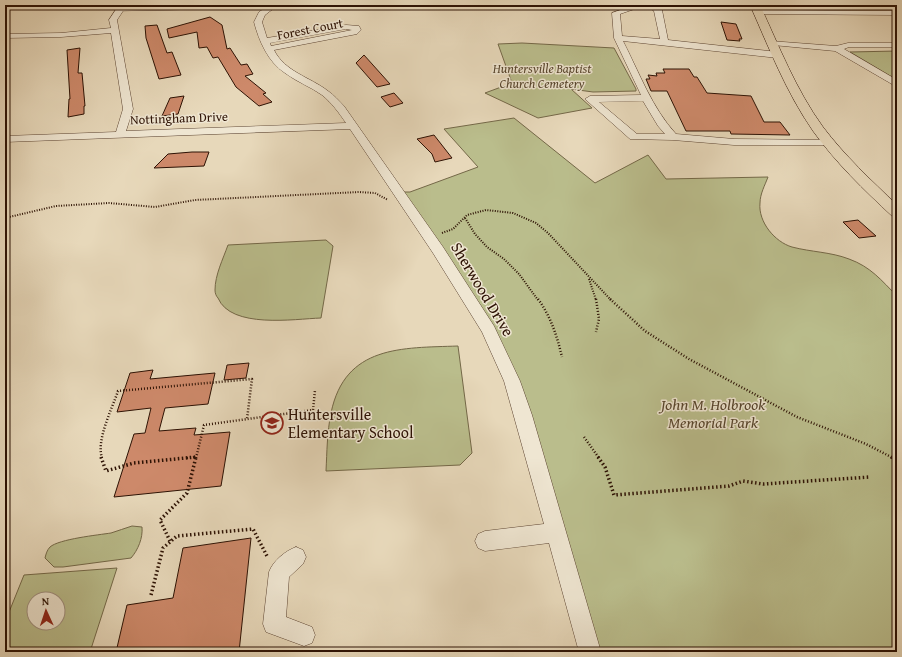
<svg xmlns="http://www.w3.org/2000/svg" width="902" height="657" font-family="'Gentium Book Plus',serif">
  <rect width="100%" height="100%" fill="#e7d8ba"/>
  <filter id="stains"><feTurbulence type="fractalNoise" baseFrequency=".005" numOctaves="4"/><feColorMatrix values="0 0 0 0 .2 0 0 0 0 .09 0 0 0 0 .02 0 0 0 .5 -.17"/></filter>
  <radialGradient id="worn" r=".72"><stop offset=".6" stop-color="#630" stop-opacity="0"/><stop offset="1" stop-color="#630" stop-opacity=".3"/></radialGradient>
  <path fill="#babd8c" stroke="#746848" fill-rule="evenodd" d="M522,43L614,48L636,89V91L593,92L571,89L592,108L538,118L485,93L512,83L498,44Z
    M897,51V80L850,52Z
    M514,118L595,183L648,155L666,179L768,177C765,185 760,194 760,203C758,222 775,242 792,247C811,252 831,252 849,259C871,267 881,280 897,296V652H590L512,381L398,192H410L478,167L444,129Z
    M326,240L333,246L321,318C294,319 231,329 218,298C216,296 215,293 215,290C215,275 223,259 228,245Z
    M458,346L472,453L460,465L326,471C327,452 327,432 331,413C345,345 402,348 458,346Z
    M132,526L142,527C143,538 138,550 131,558L63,567H54L45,558C46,554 47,550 50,547C59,539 98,535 111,533C118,531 125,528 132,526Z
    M117,568L90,652H5V622L24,575ZM34,599H58V623H34Z"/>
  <path fill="#cd896a" stroke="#2d1204" d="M210,17L222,25L227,49L230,48L241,65L247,64L253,74L245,76L266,93L263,94L272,102L259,106L236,87L218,57L213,58L207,47L199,48L197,32L169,38L167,29Z
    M721,22L736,24L742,39H739L740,41L727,40Z
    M157,25L167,53L172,52L181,75L159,79L146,38L145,26Z
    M80,48L78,73H82L85,106H84V114L68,117L69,99H70L67,50Z
    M364,55L390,84L377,87L356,63Z
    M663,69H689L694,77H697L707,93L751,96L764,122H780L790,135L731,134L730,131H686L667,91H651L646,79H650L648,75L657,76L656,73H665Z
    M394,93L403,103L390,107L381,97Z
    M184,96L178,114L162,116L170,98Z
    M434,135L452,158L435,162L432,154L417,139Z
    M192,152H209L204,166L154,168L168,154Z
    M858,220L876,236L859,238L843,222Z
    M249,363L246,378L224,380L227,365Z
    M153,370L150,379L215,373L208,404L165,408L159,431L196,428L194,435L230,432L221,486L114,497L134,434L145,433L151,408L117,412L130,373Z
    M251,538L239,652H116L127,605L173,598L183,548Z"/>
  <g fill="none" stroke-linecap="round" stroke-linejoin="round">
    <g stroke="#5c4432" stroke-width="1">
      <path id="minor" d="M119,5H127L125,7L278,5L265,15L262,22L267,38L346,25L359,26L361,30L357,34L274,50C285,72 310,77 328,91C334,95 339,101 344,106L443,247L494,326L520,381L532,415L601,652H579L549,543L485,551L478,548L475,541L478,534L485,531L544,524L504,381L482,332L433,253L350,129L5,142V136L116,132L123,109L111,33L61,37L5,38V34L61,33L111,28L109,20ZM265,8L259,12L254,22C259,41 268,62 285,73C297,82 311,87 322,95C332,103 339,113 346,123L126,131L133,109L117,20L123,11ZM346,29L352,30L271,46L270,43Z
        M635,5H646L620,14L622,36L660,39L654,11L646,5H657L662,10L668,40L778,52L782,55L778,58L623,41C639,72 652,108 676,134L734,139L829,140L834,143L833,145H734L673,140L630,139L585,99L590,96L641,95L614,38L612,13ZM643,101L658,126L665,134H637L599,102Z
        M755,10L897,11V15L758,14L754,12Z
        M770,41L836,46L848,43H897V47H849L844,49L897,80V87L835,51L773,45L769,43Z
        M296,547L303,550L306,557L303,564L289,577L286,617L312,627L315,635L312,643L304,646L266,632L263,624L269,572C273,561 285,551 296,547Z"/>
    </g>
    <g stroke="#2d1204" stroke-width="1">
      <path id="major" d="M750,5H760C779,46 796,90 823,127C845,156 871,180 897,205V218L892,216C864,190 836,163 813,131C786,92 769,48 750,5Z"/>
    </g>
    <path stroke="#2d1204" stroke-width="2" stroke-dasharray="1 1.5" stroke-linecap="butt" d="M5,218L56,206L109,203L155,207L195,200L359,192L375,193L388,200
      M465,218L475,234L487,247L504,259L519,274L538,300
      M442,233L453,229L467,215L486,210L513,213L536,223L548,233L611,300
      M589,279L596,300"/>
    <path stroke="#2d1204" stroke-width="2.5" stroke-dasharray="1 2" stroke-linecap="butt" d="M538,299C551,317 557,336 562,357
      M596,299L599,319L596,332
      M610,299L645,331L689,359L797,417L866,444L893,458
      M584,437L599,458
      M102,458C96,440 112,409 118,391L252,379L247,419
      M187,458L196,457
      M196,458L204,425L313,410L315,390"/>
    <path stroke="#2d1204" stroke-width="3.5" stroke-dasharray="1.5 2.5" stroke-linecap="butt" d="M101,457L106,471L134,463L196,457
      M598,457L605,467L614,495L729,486L743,481L763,484L870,477
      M891,457L897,460
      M170,541L160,520L187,493L196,457
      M151,595L163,548L177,536L253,529L268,558"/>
    <use href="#minor" fill="#efe6d2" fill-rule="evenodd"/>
    <use href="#major" fill="#e7d8ba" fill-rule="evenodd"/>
  </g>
  <defs>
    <g id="school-ring" transform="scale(1.15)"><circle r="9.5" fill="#efe6d2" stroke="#8f2418" stroke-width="1.5"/><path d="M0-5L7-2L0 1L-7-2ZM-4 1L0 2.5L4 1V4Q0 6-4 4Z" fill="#8f2418"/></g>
  </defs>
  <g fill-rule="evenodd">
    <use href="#school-ring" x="272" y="423"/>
  </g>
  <g text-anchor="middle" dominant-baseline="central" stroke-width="3" stroke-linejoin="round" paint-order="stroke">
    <g font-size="13" fill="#2d1204" stroke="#efe6d2">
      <text transform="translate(310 29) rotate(-11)">Forest Court</text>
      <text transform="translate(179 118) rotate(-2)">Nottingham Drive</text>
    </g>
    <g font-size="13" font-style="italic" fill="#57452d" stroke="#efe6d2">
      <text x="542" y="68">Huntersville Baptist<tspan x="542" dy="15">Church Cemetery</tspan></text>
    </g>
    <g font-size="16" fill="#2d1204" stroke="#efe6d2">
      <text transform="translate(483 289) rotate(59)">Sherwood Drive</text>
    </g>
    <g font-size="16" font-style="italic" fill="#57452d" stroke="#efe6d2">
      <text x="713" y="404">John M. Holbrook<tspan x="713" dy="18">Memorial Park</tspan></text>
    </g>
    <g font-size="16" fill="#2d1204" stroke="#efe6d2" text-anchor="start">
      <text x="288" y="414">Huntersville<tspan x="288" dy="18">Elementary School</tspan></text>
    </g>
  </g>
  <rect width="902" height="657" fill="none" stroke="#e7d8ba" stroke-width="20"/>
  <rect x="6" y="6" width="890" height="645" fill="none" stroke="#2d1204" stroke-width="2"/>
  <rect x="10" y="10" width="882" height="637" fill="none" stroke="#2d1204"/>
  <g transform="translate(46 611) rotate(357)"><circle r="19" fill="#efe6d2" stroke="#a19180"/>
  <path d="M0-3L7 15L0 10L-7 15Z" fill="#8f2418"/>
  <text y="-6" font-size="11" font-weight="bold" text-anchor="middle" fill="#2d1204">N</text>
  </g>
  <rect width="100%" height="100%" filter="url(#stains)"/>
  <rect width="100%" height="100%" fill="url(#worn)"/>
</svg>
